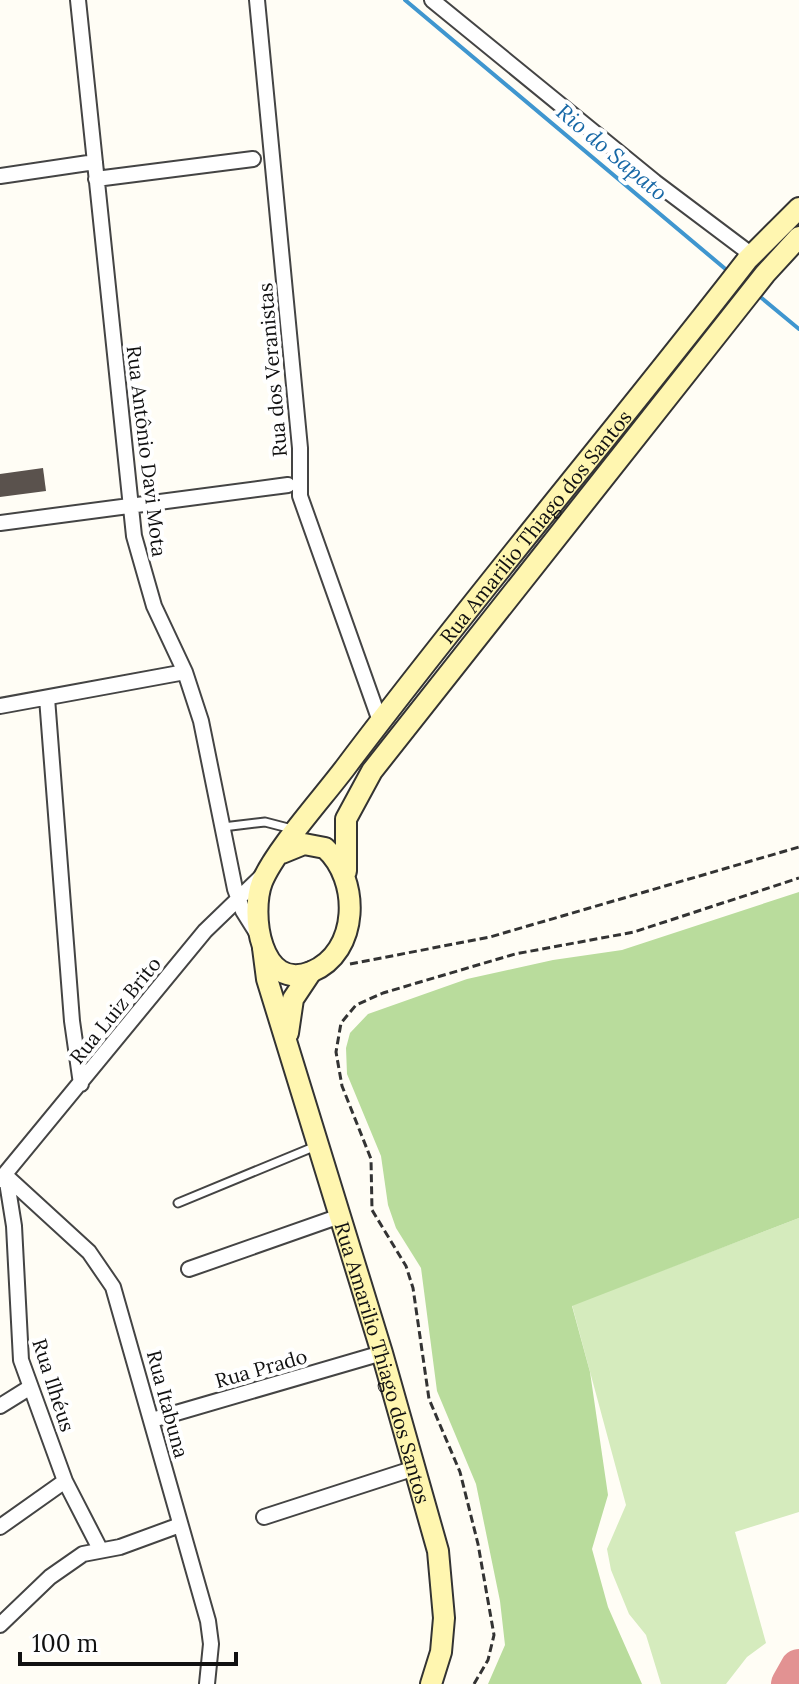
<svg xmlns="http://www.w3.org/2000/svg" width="799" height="1684" font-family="Lora,serif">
  <rect width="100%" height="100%" fill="#fffdf5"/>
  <path fill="#d5ebbd" d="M799,1218V1512L735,1532L766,1643L747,1657L726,1684H661L646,1635L629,1614L611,1570L607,1549L626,1505L572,1305Z"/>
  <path fill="#b9dc9c" d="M799,892V1218L572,1306L590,1372L608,1495L592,1549L608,1607L642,1684H488L505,1645L500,1601L476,1484L437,1391L421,1268L396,1228L388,1205L381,1156L347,1074L346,1048L350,1033L368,1014L467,979L553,960L622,950Z"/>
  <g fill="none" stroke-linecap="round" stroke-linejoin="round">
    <path stroke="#3f96cf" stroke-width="4" d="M405,0L729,272
      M758,295L799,329"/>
    <path stroke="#e29292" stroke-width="38" d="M790,1684L799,1668"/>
  </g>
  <path fill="#5a524d" d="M43,468L46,491L0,497V474Z"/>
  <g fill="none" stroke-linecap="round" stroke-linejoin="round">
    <g stroke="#444" stroke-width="11">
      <path id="service" d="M223,827L265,822L292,829
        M178,1203L316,1146"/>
    </g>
    <g stroke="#444" stroke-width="18">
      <path id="minor" d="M78,0L134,536L154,606L185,672L201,721L235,889L243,911L258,935
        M257,0L300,448V496L381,724
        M432,0L655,182L752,255
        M0,176L95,162
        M96,179L253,159
        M0,523L288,485
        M47,698L72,1021L81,1084
        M0,706L185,672
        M6,1176L89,1252L113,1287L208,1621L211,1644L207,1684
        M6,1176L14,1226L21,1360L65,1481L100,1549
        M0,1180L205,931L263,875
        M189,1269L340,1216
        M0,1406L29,1388
        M152,1420L382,1353
        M264,1517L415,1468
        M0,1527L65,1481
        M0,1625L50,1577L83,1554L120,1547L180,1525"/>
    </g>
    <g stroke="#333" stroke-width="24">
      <g id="secondary">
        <path id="s1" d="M282,853L304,844L325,848C360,879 360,952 311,972C260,992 250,913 262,882C275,850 326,794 348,764C477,593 616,429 747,260L799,208"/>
        <path d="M346,871V819L372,771L765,274L799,237"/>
        <path id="s2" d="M263,948L267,979L382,1353L438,1551L444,1618L441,1652L431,1684"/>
        <path d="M288,1033L293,999L311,972"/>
      </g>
    </g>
    <path stroke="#333" stroke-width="3" stroke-dasharray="8 4" stroke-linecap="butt" d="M350,964L490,937L799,847
      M474,1684L488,1660L494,1635L478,1544L460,1472L429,1399L413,1288L406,1266L372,1210L371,1159L342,1086L336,1052L341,1023L356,1005L383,993L515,954L634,932L799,878"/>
    <use href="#service" stroke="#fff" stroke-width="7"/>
    <use href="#minor" stroke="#fff" stroke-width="14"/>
    <use href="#secondary" stroke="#fff6b0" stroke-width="20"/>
  </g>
  <g text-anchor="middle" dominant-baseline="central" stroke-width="8" stroke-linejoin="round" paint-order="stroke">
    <g font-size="20" fill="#111" stroke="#fff">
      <text transform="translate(272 370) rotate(-95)">Rua dos Veranistas</text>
      <text transform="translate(147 451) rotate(83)">Rua Antônio Davi Mota</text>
      <text stroke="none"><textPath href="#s1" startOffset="768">Rua Amarilio Thiago dos Santos</textPath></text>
      <text transform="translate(115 1010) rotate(-51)">Rua Luiz Brito</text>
      <text stroke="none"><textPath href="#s2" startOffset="432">Rua Amarilio Thiago dos Santos</textPath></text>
      <text transform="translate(261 1368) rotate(-16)">Rua Prado</text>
      <text transform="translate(54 1385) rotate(72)">Rua Ilhéus</text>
      <text transform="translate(168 1404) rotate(75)">Rua Itabuna</text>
    </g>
    <g font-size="22" font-style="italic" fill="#1768a6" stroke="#fff">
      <text transform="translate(612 152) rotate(40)">Rio do Sapato</text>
    </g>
  </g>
  <path d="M20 1652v12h216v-12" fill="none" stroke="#111111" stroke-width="4"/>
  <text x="32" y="1652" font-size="24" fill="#111111" stroke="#ffffff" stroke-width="6" paint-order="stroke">100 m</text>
</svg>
